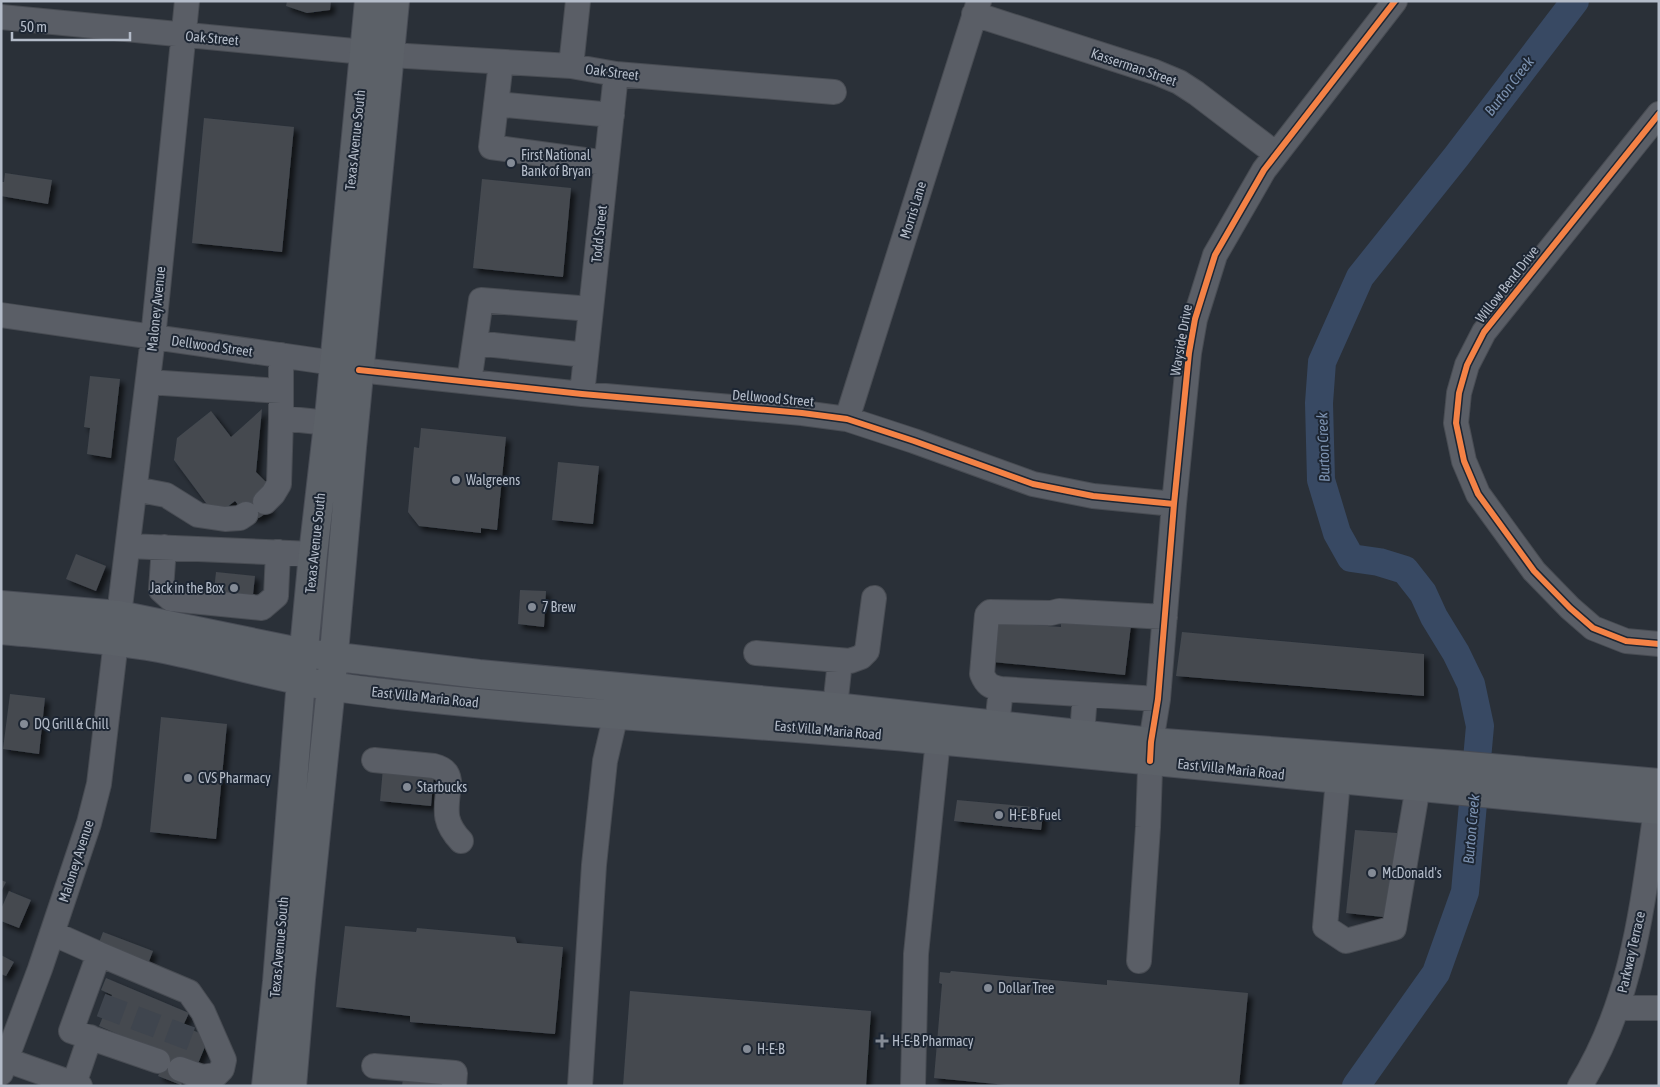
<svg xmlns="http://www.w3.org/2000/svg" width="1660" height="1087" font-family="'Asap Condensed',sans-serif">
  <defs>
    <filter id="shadow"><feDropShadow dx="4.5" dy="4.5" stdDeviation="2.5" flood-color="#0009"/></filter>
  </defs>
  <rect width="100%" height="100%" fill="#2a3038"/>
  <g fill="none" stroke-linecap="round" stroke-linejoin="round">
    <path stroke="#384963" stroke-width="28" d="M1356,1086L1436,973L1465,892L1480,726L1471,684L1456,653L1434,617L1423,593L1405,570L1379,562L1351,558L1337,533L1321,480L1319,403L1322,362L1360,277L1456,157L1575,1"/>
  </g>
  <path fill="#444950" filter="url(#shadow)" d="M287,1H331L330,10L307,13L286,6Z
    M204,118L294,127L282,252L192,243Z
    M5,173L52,180L48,204L1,196V182H4Z
    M482,179L571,188L563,277L473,268Z
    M90,376L120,379L111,458L87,454L90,428L84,427Z
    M262,409L256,472L267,483L258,492L271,510L259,518L248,517L235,501L222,511L209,507L174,460L177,438L211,411L231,437Z
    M421,428L506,437L497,530L481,528V533L419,526L408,512L414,447L419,448Z
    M558,462L599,466L593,524L552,520Z
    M76,554L106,566L96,591L66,579Z
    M216,572L255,576L252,604L213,600Z
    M520,590L546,591L544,627L518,624Z
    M1061,612L1132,617L1125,675L983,661L990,622L1061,627Z
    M1182,632L1424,654V696L1176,676Z
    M10,694L45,698L39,754L3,749Z
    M161,717L227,724L216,839L150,832Z
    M383,768L434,774L431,806L380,801Z
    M957,800L1044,808L1041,830L954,821Z
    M1355,830L1397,833L1392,918L1346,913Z
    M1,880L6,882L1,892Z
    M9,891L31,900L19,928L1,921V909Z
    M345,926L416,932L417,928L515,937L517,943L563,947L555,1034L410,1022V1016L336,1007Z
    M103,932L153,951L148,964L98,945Z
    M1,955L14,962L6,976L1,974Z
    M951,971L1107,985V980L1248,993L1239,1086H1017L934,1078L942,984L939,983L940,972L950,973Z
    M106,978L189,1013L183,1026L209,1037L197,1066L190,1063L181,1085L158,1076L167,1055L99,1026L112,995L101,990Z
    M630,991L871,1011L866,1086H623Z
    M404,1071L446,1075L445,1086H402Z"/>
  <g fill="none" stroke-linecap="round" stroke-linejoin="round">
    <path stroke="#3f454e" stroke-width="24" stroke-dasharray="24 12" stroke-linecap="butt" d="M101,1005L194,1040"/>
    <g stroke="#484c53" stroke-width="26">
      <path id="minor" d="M974,14L1155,72L1179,82L1196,93L1276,154
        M1,17L364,52
        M390,55L571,66L616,74L834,92
        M501,62L491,147L606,163
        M571,66L578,1
        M496,104L612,115
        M1659,114L1484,332L1467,365L1459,393L1456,423L1464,461L1478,494L1534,571L1570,608L1593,628L1626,641L1659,644
        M1,315L334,363
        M475,343L586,355
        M281,355V418L328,423
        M359,370L582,394L802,413L847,419L914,441L1033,484L1093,496L1174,504
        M148,382L281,391
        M469,382L481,300L591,309
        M582,394L616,74
        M847,419L979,1
        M135,489L166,495L198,515L225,519L240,518L246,514
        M265,502L273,494L279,484L281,418
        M128,546L313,554
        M164,547L161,590L171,599L262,608L276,596L278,552
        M119,615L153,338L187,1
        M756,653L850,661L861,657L867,651L874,598
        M1001,689C990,687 986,684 982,674L987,615L990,612L1051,613L1059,611L1165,617
        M835,707L840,661
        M997,725L1001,689L1158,699
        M1082,734L1085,695
        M374,760L434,766C442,768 448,772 449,781C447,808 441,820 461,841
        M1338,780L1325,927L1346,941L1394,928L1418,786
        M52,933L99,954L71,1031L158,1061
        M99,954L189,992L203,1012L224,1060L222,1069L216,1075L202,1077L180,1069
        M1139,961L1148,827L1151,742L1158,699L1174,504L1189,353L1195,319L1215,255L1264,170L1395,1
        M1617,1008H1659
        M1,1058L80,1086
        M374,1066L455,1073L454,1086
        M1,1073L40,969L89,823L99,784L116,641
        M74,1084L90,1037
        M580,1086L594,865L605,761L616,714
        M913,1086L916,954L938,740
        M1580,1086C1633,1000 1642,907 1656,810"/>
    </g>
    <g stroke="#484c55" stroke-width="30">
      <path id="major" d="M1,605L119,615L304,653L479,674L835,707L1151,742L1457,765L1659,783
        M1,630C54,635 107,639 159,648C206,657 252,671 298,680C328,687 359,690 390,694C564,714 741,722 916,738C1164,760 1411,788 1659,810
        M266,1086L277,982L301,681L313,554L330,407L369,1
        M292,1086L301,979L331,687L352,447L395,1"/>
    </g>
    <use href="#minor" stroke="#5a5e66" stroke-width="24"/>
    <use href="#major" stroke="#5c6168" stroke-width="28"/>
    <g stroke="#1d2633" stroke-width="9">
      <path id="cycleway" d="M1659,114L1484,332L1467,365L1459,393L1456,423L1464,461L1478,494L1534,571L1570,608L1593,628L1626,641L1659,644
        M359,370L582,394L802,413L847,419L914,441L1033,484L1093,496L1174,504
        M1150,761L1151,742L1158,699L1174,504L1189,353L1195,319L1215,255L1264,170L1395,1"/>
    </g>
    <use href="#cycleway" stroke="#f48246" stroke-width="6"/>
  </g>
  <g fill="#848b96" stroke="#1d2633" stroke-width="2">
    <circle cx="511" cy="163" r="5"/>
    <circle cx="456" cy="480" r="5"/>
    <circle cx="234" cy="588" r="5"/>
    <circle cx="532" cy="607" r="5"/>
    <circle cx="24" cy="724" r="5"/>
    <circle cx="188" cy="778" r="5"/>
    <circle cx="407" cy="787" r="5"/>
    <circle cx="999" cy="815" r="5"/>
    <circle cx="1372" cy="873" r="5"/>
    <circle cx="988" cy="988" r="5"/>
    <path d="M879.5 1033.5h5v5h5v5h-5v5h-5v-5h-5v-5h5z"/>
    <circle cx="747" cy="1049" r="5"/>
  </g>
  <g text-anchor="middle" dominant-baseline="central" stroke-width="4" stroke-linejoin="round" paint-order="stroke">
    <g font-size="14" fill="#b4bcc9" stroke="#1d2633">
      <text transform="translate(212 38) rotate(5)">Oak Street</text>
      <text transform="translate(1134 67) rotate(19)">Kasserman Street</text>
      <text transform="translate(612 72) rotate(7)">Oak Street</text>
      <text transform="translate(355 140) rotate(-84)">Texas Avenue South</text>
      <text transform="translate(913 210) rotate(-73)">Morris Lane</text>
      <text transform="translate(599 234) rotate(-84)">Todd Street</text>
      <text transform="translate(1507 284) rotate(-52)">Willow Bend Drive</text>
      <text transform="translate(156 309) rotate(-84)">Maloney Avenue</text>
      <text transform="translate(1181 340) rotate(-80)">Wayside Drive</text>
      <text transform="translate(212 346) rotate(8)">Dellwood Street</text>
      <text transform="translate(773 398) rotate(5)">Dellwood Street</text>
      <text transform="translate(315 543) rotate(-84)">Texas Avenue South</text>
      <text transform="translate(425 697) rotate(6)">East Villa Maria Road</text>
      <text transform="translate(828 730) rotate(5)">East Villa Maria Road</text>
      <text transform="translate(1231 769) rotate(6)">East Villa Maria Road</text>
      <text transform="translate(76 861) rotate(-72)">Maloney Avenue</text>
      <text transform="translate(279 947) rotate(-85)">Texas Avenue South</text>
      <text transform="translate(1631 952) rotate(-77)">Parkway Terrace</text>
    </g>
    <g font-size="14" fill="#b4bcc9" stroke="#1d2633" text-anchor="start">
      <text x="521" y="155">First National<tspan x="521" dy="16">Bank of Bryan</tspan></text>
      <text x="466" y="480">Walgreens</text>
      <text x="224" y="588" text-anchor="end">Jack in the Box</text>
      <text x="542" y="607">7 Brew</text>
      <text x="34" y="724">DQ Grill &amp; Chill</text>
      <text x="198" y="778">CVS Pharmacy</text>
      <text x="417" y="787">Starbucks</text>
      <text x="1009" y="815">H-E-B Fuel</text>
      <text x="1382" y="873">McDonald's</text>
      <text x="998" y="988">Dollar Tree</text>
      <text x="892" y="1041">H-E-B Pharmacy</text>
      <text x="757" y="1049">H-E-B</text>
    </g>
    <g font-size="15" font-style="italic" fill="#7c92b1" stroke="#1d2633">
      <text transform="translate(1509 86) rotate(-52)">Burton Creek</text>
      <text transform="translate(1323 447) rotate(-92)">Burton Creek</text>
      <text transform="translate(1471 829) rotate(-85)">Burton Creek</text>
    </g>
  </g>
  <rect width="1660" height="1087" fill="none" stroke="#b4bcc9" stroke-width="5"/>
  <path d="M12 32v8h118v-8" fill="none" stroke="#b4bcc9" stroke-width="2.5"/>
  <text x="20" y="32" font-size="15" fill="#b4bcc9" stroke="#1d2633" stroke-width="4" paint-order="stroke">50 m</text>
</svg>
